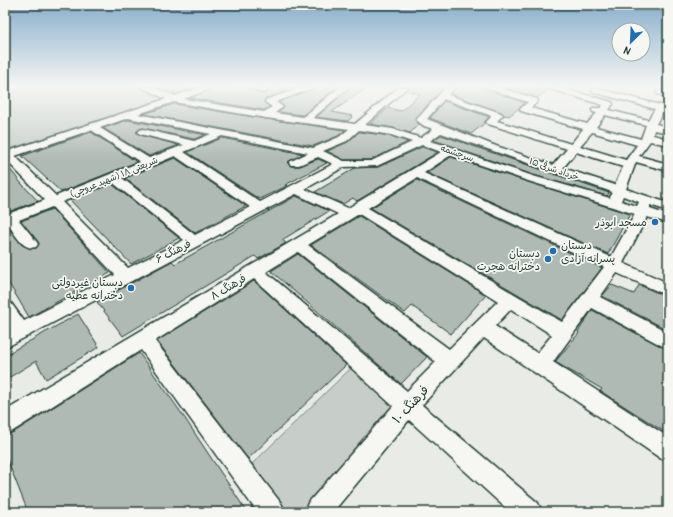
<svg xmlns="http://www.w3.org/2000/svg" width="673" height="517" font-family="'Patrick Hand','Playpen Sans Arabic',sans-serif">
  <rect width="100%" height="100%" fill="#e9ebe7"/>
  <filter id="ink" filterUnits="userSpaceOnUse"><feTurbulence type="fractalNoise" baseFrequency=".025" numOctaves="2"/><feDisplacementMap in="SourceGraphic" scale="8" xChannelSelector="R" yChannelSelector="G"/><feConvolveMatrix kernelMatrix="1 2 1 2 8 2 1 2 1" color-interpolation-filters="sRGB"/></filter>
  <g filter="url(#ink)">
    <path fill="#c7cec9" stroke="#73867e" d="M5,87H138L168,100L5,152Z
      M353,366L398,406L306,512H285L251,465Z"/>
    <path fill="#b0bab5" stroke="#1f3d34" d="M164,87H196L176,94L173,93L175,92L164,89Z
      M216,87H247L262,94L268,92L264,87H297L265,99L264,102L269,107L264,110L190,98Z
      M316,87H337L303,115L279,112L284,107L279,102Z
      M350,87H368L332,112L353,116L348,121L316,117Z
      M409,87H444L415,119L419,124L410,133L393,128L370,124L388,108L401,111L420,94L408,91Z
      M456,87H482L525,103L509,116L504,115L501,112L451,94Z
      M503,87H543L548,90L537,98Z
      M444,101L489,117L485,121V123L471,134L430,118Z
      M174,104L266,119L345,130L338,136L313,146L144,114Z
      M128,120L206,135L194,139L143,128L140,129L136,132L140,135L179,145L149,156L103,128Z
      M91,132L137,162L61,192L22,156Z
      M359,132L391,136L408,142L371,160H344L327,151L348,142Z
      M441,135L609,193L607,196L533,175L457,149L455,147L433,140Z
      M222,138L303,154L288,162L291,166H300L318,159L327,163L285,185L287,186L259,199L187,152Z
      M422,147L438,152L357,201L353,198L343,204L315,192L355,168L378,167Z
      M451,157L525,181L630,214L608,254L427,173Z
      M175,158L246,206L195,233L125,178Z
      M5,163L21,183L38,201L5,213Z
      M417,180L602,268L562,320L371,208Z
      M112,184L179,238L131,264L70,200Z
      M296,196L329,211L282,240L286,243L258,259L255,256L123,336L97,302L172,261L175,264Z
      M52,209L110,273L29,317L5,277V226H7L22,245L31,249L36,248L39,243L21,221Z
      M359,216L486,295L451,334L412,306L405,313L311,245Z
      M298,254L427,357L401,384L271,271Z
      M254,281L346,365L248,459L157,341Z
      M612,285L634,294L639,285L668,297V330L602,296Z
      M592,310L668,350V434L600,391L602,389L555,362L579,333L578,332Z
      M78,314L99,347L46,379L36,361L5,380V355Z
      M139,353L182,414L247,512H28L5,454V435L14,432Z"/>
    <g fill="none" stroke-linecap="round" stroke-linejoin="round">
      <g stroke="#1f3d34" stroke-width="3">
        <path id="minor" d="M141,87H153L175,96L202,87H215L184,99L264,112L272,107L265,102L266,100L302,87H315L276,102L283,107L275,113L303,117L340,87H349L313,118L355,124L399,87H408L365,125L393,129L421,138L433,129L424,126L416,120L446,87H455L448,95L501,113L503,115L497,121L571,144L583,129L521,111L520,109L528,102L483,87H497L537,99L538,101L531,108L587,124L597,113L593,112L592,110L593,108H601L603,105L544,87H558L612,102L613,104L609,110L648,120L655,109L593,92L592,90L596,88L668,107V113L663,111L656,124L668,127V133L654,130L653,135L668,139V145L650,141L639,156L668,164V171L636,162L626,189L668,203V211L650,205V209L668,215V223L647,217L623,263L668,283V296L617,273L600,297L668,332V349L592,308L553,362L668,437V461L660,458L484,338L422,405L538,503L542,512H510L409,420L333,512H304L308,503L393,406L254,279L155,341L281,503L285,512H257L141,350L13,431L5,434V411L338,214L296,194L5,348V331L10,329L5,322V301L11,303L24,321L115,275L52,207L19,220L36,241L38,244L36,247C23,251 15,234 8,224L5,225V215L45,200L5,159V152L166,99ZM444,99L492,116L486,122L488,124L567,149L553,165L496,146L427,119ZM174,102L266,118L349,129L339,137L313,148L138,114ZM605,115L646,125L641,139L596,127ZM128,118L211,134L194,141L143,129L140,130L138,132L140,134L184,145L149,158L100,128ZM91,130L140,162L56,196L15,156ZM359,130L391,135L412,142L371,161H344L323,151L347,141ZM592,132L637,145L626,160L580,146ZM441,133L612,192L610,198L533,176L456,150L455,148L430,141ZM222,136L308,153L291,161L289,163L291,165H299L318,157L333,164L260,202L184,152ZM422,145L441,152L348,208L305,189L344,167L377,166ZM576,152L623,167L615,185L563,168ZM451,155L525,180L635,214L611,257L424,173ZM175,156L250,207L195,235L122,178ZM417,178L604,267L562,322L368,208ZM112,182L184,240L128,268L62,202ZM623,196L639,202L637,206L621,201ZM359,214L498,301L449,349L308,245ZM298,252L436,362L407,391L266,272ZM511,309L552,335L537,353L495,326Z
          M248,87H261L267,91L263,93Z
          M657,90L668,91V97L657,94L656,92Z"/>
      </g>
      <use href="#minor" fill="#f6f6f2" fill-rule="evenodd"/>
    </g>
  </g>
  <linearGradient id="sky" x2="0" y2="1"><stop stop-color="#88aecb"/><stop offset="0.54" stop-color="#f5f6f4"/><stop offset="1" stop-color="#f5f6f4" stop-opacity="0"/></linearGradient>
  <rect width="673" height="160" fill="url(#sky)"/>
  <g fill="#1f6fb2" stroke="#f6f6f2" stroke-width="1.5">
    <circle cx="655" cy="222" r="4"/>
    <circle cx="553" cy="251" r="4"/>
    <circle cx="548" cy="259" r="4"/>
    <circle cx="131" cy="288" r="4"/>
  </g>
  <g text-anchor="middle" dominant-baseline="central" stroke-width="3.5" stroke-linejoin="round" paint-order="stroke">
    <g font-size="9" fill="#1f3d34" stroke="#f6f6f2">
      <text transform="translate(457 153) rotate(19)">سرچشمه</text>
      <text transform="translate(554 169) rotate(19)">۱۵ خرداد شرقی</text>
      <text transform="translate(114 177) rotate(-22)">شریعتی ۱۸ (شهید عروجی)</text>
    </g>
    <g font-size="11" fill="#1f3d34" stroke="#f6f6f2" text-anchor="end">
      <text x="647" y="222">مسجد ابوذر</text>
      <text x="561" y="245" text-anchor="start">دبستان<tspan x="561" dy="13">پسرانه آزادی</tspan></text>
      <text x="540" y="253">دبستان<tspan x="540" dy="13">دخترانه هجرت</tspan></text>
      <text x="123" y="282">دبستان غیردولتی<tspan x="123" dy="13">دخترانه عطیه</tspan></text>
    </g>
    <g font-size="11" fill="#1f3d34" stroke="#f6f6f2">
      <text transform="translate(173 251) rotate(-27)">فرهنگ ۶</text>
      <text transform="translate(228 287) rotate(-31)">فرهنگ ۸</text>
    </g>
    <g font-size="13" fill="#1f3d34" stroke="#f6f6f2">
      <text transform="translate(410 404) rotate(-47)">فرهنگ ۱۰</text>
    </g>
  </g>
  <rect width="673" height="517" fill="none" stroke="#f6f6f2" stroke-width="20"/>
  <rect x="10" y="10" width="653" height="497" fill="none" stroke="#1f3d34" stroke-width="1.5" filter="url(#ink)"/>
  <g transform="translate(631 42) rotate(204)"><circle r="19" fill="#f6f6f2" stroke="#a0aca6"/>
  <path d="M0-3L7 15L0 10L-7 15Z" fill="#1f6fb2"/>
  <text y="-6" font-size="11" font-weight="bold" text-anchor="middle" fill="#1f3d34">N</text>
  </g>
</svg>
